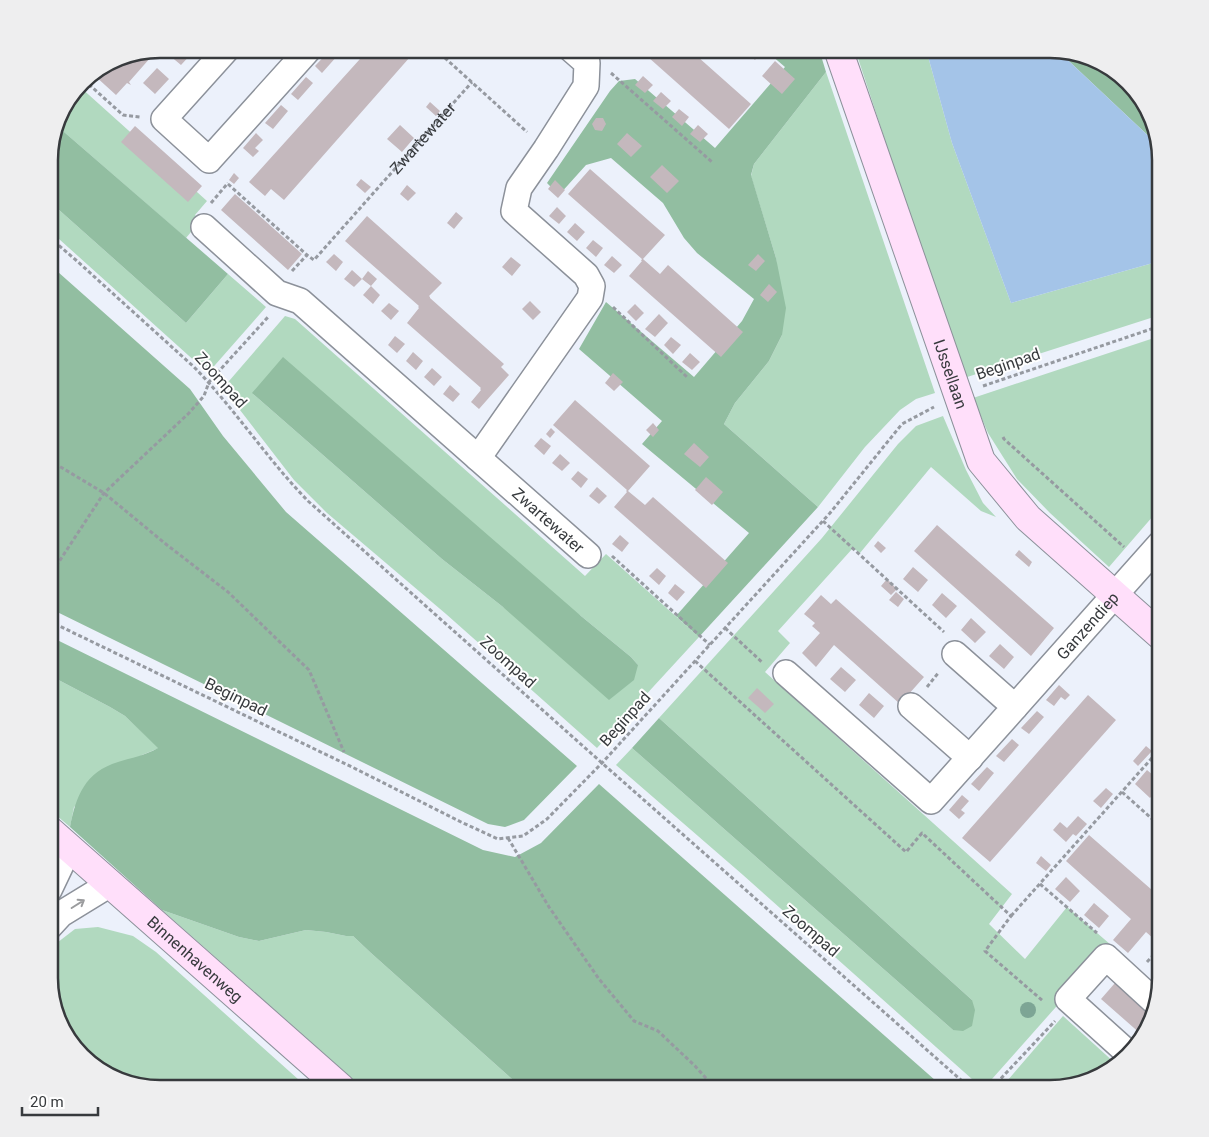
<svg xmlns="http://www.w3.org/2000/svg" width="1209" height="1137" font-family="Roboto,sans-serif">
  <rect width="100%" height="100%" fill="#ecf1fb"/>
  <path fill="#b1d9bf" fill-rule="evenodd" d="M855,49H926L952,143L1011,303L1160,261V315L964,378L959,365Z
    M826,72L935,393L916,399L900,410L865,447L818,507L724,424L735,403L769,361L782,335L776,258L751,176L754,164Z
    M79,86L207,201L195,215L200,221L186,238L56,125L60,110Z
    M49,201L186,323L228,274L266,307L208,373L49,230Z
    M285,316L295,319L585,576L606,554L699,637L597,748L446,614L327,513L294,480L223,388ZM252,393L581,616L631,657L638,665L503,607L442,559Z
    M1160,336V508L1109,567L1050,513L1017,479L988,433L973,398Z
    M943,416L966,470L983,503L996,517L981,511L931,467L860,553L853,548L778,631L790,643L765,672L1012,894L989,924L1025,959L1067,907L1111,945L984,1088H982L743,875L616,765L632,748L953,1030L972,1000L659,718L822,538L898,444L916,426Z
    M49,675L110,707L125,716L159,748L142,755L74,807L70,827L49,809Z
    M162,910L239,937L259,941L306,930L326,932L346,936H353L371,953L522,1088H363Z
    M98,927L133,936L156,952L308,1088H160L117,1080L81,1056L57,1020L49,984V949L75,929Z
    M1063,1016L1116,1064L1092,1080L1070,1085L1063,1079L1055,1088H1001Z"/>
  <path fill="#92bea1" d="M764,49H819L826,72L754,164L751,175L776,258L786,308L782,335L769,361L735,403L724,424L818,507L699,637L676,616L749,533L642,444L662,421L579,349L606,302L694,377L742,321L754,299L697,253L684,238L663,203L611,158L586,165L559,195L547,183L610,91L619,81L635,79L715,148L785,67Z
    M1056,49L1098,60L1119,75L1131,86L1152,117L1158,145Z
    M56,125L228,274L186,323L49,201V152Z
    M49,264L190,389L223,436L286,512L577,766L524,820L505,827L488,824L49,608Z
    M283,357L581,616L631,657L638,665L634,680L609,700L503,607L442,559L252,393Z
    M49,636L483,850L515,857L541,843L599,784L944,1088H522L371,953L353,936H346L326,932L306,930L259,941L239,937L162,910L70,827C76,796 85,772 118,762C131,758 146,755 158,748L125,716L110,707L49,675Z
    M659,718L972,1000L975,1010L972,1026L963,1031L953,1030L632,748Z"/>
  <path fill="#a4c4e8" d="M926,49H1056L1158,145L1160,153V261L1011,303L952,143Z"/>
  <path fill="#c4b8bd" d="M158,49L129,82L131,85L127,83L116,95L94,75L100,68L118,57Z
    M174,49H192L194,51L181,65L169,55Z
    M331,49L338,55L322,73L315,66Z
    M369,49H400L410,57L284,200L271,189L265,196L249,182Z
    M639,49H689L751,104L729,129Z
    M743,49H764L755,60Z
    M775,61L795,79L782,94L762,76Z
    M157,68L169,79L155,94L143,83Z
    M643,76L653,85L645,93L635,85Z
    M306,77L313,83L298,100L291,94Z
    M661,92L671,101L663,109L653,101Z
    M430,102L440,111L436,116L426,107Z
    M281,105L288,111L273,129L265,123Z
    M679,109L689,117L682,126L672,117Z
    M596,118H603L606,124L602,131L595,130L592,124Z
    M400,125L414,138L402,152L387,139Z
    M698,125L708,134L700,142L690,134Z
    M135,126L202,186L188,202L121,142Z
    M256,133L263,140L255,148L259,151L253,157L243,148Z
    M627,133L642,146L631,157L617,144Z
    M662,165L679,181L667,193L650,177Z
    M590,169L665,235L643,259L660,274L668,265L743,332L721,357L629,276L642,261H641L642,259L568,194Z
    M234,173L239,178L234,184L229,180Z
    M361,179L371,187L365,193L356,185Z
    M555,180L565,190L558,198L548,189Z
    M407,185L416,193L408,201L400,194Z
    M235,194L302,254L288,270L221,210Z
    M557,207L566,216L559,224L549,216Z
    M456,212L463,218L454,229L447,223Z
    M367,216L442,283L429,296L430,297V298L504,364L501,367L509,375L479,409L471,402L481,390L480,389L481,388L407,323L419,308L418,307L419,306L345,241Z
    M575,223L585,232L577,241L567,232Z
    M593,240L603,248L596,257L586,248Z
    M334,254L343,262L336,271L326,262Z
    M758,254L765,261L756,271L748,265Z
    M612,256L622,265L614,273L604,265Z
    M511,257L521,265L512,276L502,267Z
    M352,270L362,279L354,287L344,279Z
    M368,271L377,279L371,286L362,279Z
    M769,284L777,292L768,302L760,295Z
    M371,286L380,295L373,304L363,295Z
    M530,301L541,312L533,320L522,309Z
    M389,303L399,311L391,320L381,311Z
    M635,304L644,313L636,321L627,312Z
    M659,314L668,323L655,337L645,329Z
    M395,336L405,344L397,353L388,345Z
    M671,337L681,345L673,354L664,345Z
    M413,352L423,361L416,370L406,361Z
    M690,353L700,362L692,370L682,362Z
    M432,368L442,377L434,386L424,377Z
    M613,373L623,382L614,391L605,383Z
    M450,385L460,394L453,402L443,394Z
    M575,400L650,466L628,491L645,505L653,497L728,563L706,588L614,507L627,492L626,491L627,490L553,425Z
    M653,423L659,430L653,437L646,430Z
    M551,428L555,432L550,438L546,434Z
    M541,438L551,446L544,455L534,446Z
    M694,443L709,457L700,467L684,454Z
    M560,454L570,463L562,471L552,463Z
    M578,471L588,479L581,488L571,479Z
    M706,477L723,492L712,505L695,490Z
    M597,487L607,496L599,504L589,496Z
    M937,525L1054,628L1031,656L914,551Z
    M620,535L629,543L622,552L612,544Z
    M878,541L886,548L881,553L874,546Z
    M1019,550L1032,562L1029,567L1015,555Z
    M913,567L928,580L918,592L903,579Z
    M657,568L666,576L659,585L649,576Z
    M887,579L897,589L891,595L881,586Z
    M675,584L685,592L677,601L668,593Z
    M896,592L904,599L898,607L889,600Z
    M942,593L957,606L946,618L932,605Z
    M821,595L831,604L836,599L924,677L900,704L834,645L816,667L802,653L820,633L812,626L815,623L804,614Z
    M971,618L986,632L975,643L961,630Z
    M1000,644L1014,657L1004,669L989,656Z
    M841,667L856,680L845,692L830,679Z
    M1059,685L1070,695L1065,700L1061,697L1054,706L1046,700Z
    M757,688L774,704L765,713L748,698Z
    M869,693L884,706L874,718L859,705Z
    M1088,695L1116,720L990,862L962,838Z
    M1037,711L1044,717L1029,734L1021,728Z
    M1012,739L1019,745L1004,762L996,756Z
    M1146,746L1152,751L1138,766L1133,761Z
    M987,767L994,773L979,791L971,784Z
    M1147,770L1160,781V787L1150,798L1135,784Z
    M1106,788L1113,794L1101,808L1093,801Z
    M962,795L969,801L961,810L965,813L959,819L949,810Z
    M1078,816L1087,824L1076,836L1073,834L1066,842L1053,830L1060,822L1067,828Z
    M1089,835L1160,897V932L1154,939L1146,932L1128,953L1113,940L1131,919L1066,861Z
    M1041,856L1051,865L1046,871L1036,863Z
    M1066,877L1080,891L1070,902L1055,889Z
    M1094,903L1109,916L1099,928L1084,915Z
    M1115,983L1152,1016V1020L1142,1035L1101,999Z"/>
  <g fill="none" stroke-linecap="round" stroke-linejoin="round">
    <g stroke="#8c919a" stroke-width="28">
      <g id="street">
        <path d="M227,49L164,119L209,160L309,49"/>
        <path id="s2" d="M204,227L277,293L300,301L588,555"/>
        <path d="M478,458L590,298L592,286L586,275L514,211L519,188L546,149L586,86L587,63L571,49"/>
        <path d="M786,673L931,801L1015,707L955,654"/>
        <path d="M911,706L970,758"/>
        <path id="s3" d="M1015,707L1160,544"/>
        <path d="M49,890L69,848"/>
        <path d="M49,927L61,914L110,884"/>
        <path d="M1129,1054L1068,999L1106,957L1155,1002"/>
      </g>
    </g>
    <g stroke="#8c919a" stroke-width="30">
      <g id="secondary">
        <path id="s4" d="M838,49L981,461L1028,518L1160,635"/>
        <path id="s5" d="M49,830L341,1088"/>
      </g>
    </g>
    <g stroke="#969aa1" stroke-width="3" stroke-dasharray="4 2.5" stroke-linecap="butt">
      <path d="M435,49L527,132"/>
      <path d="M611,73L712,162"/>
      <path d="M84,80L123,115L140,117"/>
      <path d="M228,184L307,255"/>
      <path d="M211,203L228,183"/>
      <path d="M49,237L77,261L194,367C235,409 267,459 308,501L602,763L970,1088"/>
      <path id="s1" d="M292,271L307,255L314,260L472,82"/>
      <path d="M613,307L687,377"/>
      <path d="M983,386L1160,326"/>
      <path d="M1003,437L1004,439L1124,547"/>
      <path d="M49,460L104,493L167,545L228,592L309,670L344,752"/>
      <path d="M823,521L944,632"/>
      <path d="M612,556L710,645"/>
      <path d="M49,577L104,493L189,413L204,396L209,382L269,316"/>
      <path d="M49,621L354,768L461,822L498,839L523,836L547,819L602,763L830,513L902,424L934,407"/>
      <path d="M725,628L763,663"/>
      <path d="M695,661L906,852L922,833L1011,916L985,951L1043,1001"/>
      <path d="M927,687L939,672"/>
      <path d="M1122,792L1160,826"/>
      <path d="M508,838L549,907L599,979L634,1021L658,1031L695,1066L715,1088"/>
      <path d="M1040,884L1097,933"/>
      <path d="M1011,916L1160,749"/>
      <path d="M1147,962L1160,948"/>
      <path d="M992,1088L1055,1021"/>
    </g>
    <use href="#street" stroke="#fff" stroke-width="25"/>
    <use href="#secondary" stroke="#ffdffa" stroke-width="28"/>
  </g>
  <circle fill="#7da595" cx="1028" cy="1010" r="8"/>
  <defs><path id="oneway-shaft" d="M-6 0H5M1.5-3L5.5 0L1.5 3" fill="none" stroke-width="1.6" stroke-linecap="round" stroke-linejoin="round" transform="scale(1.25)"/></defs>
  <use stroke="#9b9c9e" href="#oneway-shaft" transform="translate(78 904) rotate(-32)"/>
  <g text-anchor="middle" dominant-baseline="central" stroke-width="4" stroke-linejoin="round" paint-order="stroke">
    <g font-size="16" fill="#373a3d" stroke="#fefefe">
      <text stroke="none"><textPath href="#s1" startOffset="194">Zwartewater</textPath></text>
      <text transform="translate(1008 364) rotate(-19)">Beginpad</text>
      <text stroke="none"><textPath href="#s4" startOffset="344">IJssellaan</textPath></text>
      <text transform="translate(221 380) rotate(48)">Zoompad</text>
      <text stroke="none"><textPath href="#s2" startOffset="454">Zwartewater</textPath></text>
      <text stroke="none"><textPath href="#s3" startOffset="109">Ganzendiep</textPath></text>
      <text transform="translate(508 662) rotate(42)">Zoompad</text>
      <text transform="translate(236 697) rotate(26)">Beginpad</text>
      <text transform="translate(625 719) rotate(-48)">Beginpad</text>
      <text transform="translate(811 931) rotate(41)">Zoompad</text>
      <text stroke="none"><textPath href="#s5" startOffset="195">Binnenhavenweg</textPath></text>
    </g>
  </g>
  <path d="M0 0H1209V1137H0ZM160 58H1050A102 102 0 0 1 1152 160V978A102 102 0 0 1 1050 1080H160A102 102 0 0 1 58 978V160A102 102 0 0 1 160 58Z" fill="#eeeeef" fill-rule="evenodd"/>
  <path fill="none" stroke="#373a3d" stroke-width="2.5" d="M160 58H1050A102 102 0 0 1 1152 160V978A102 102 0 0 1 1050 1080H160A102 102 0 0 1 58 978V160A102 102 0 0 1 160 58Z"/>
  <path d="M22 1107v8h76v-8" fill="none" stroke="#373a3d" stroke-width="2.5"/>
  <text x="30" y="1107" font-size="15" fill="#373a3d" stroke="#fefefe" stroke-width="4" paint-order="stroke">20 m</text>
</svg>
